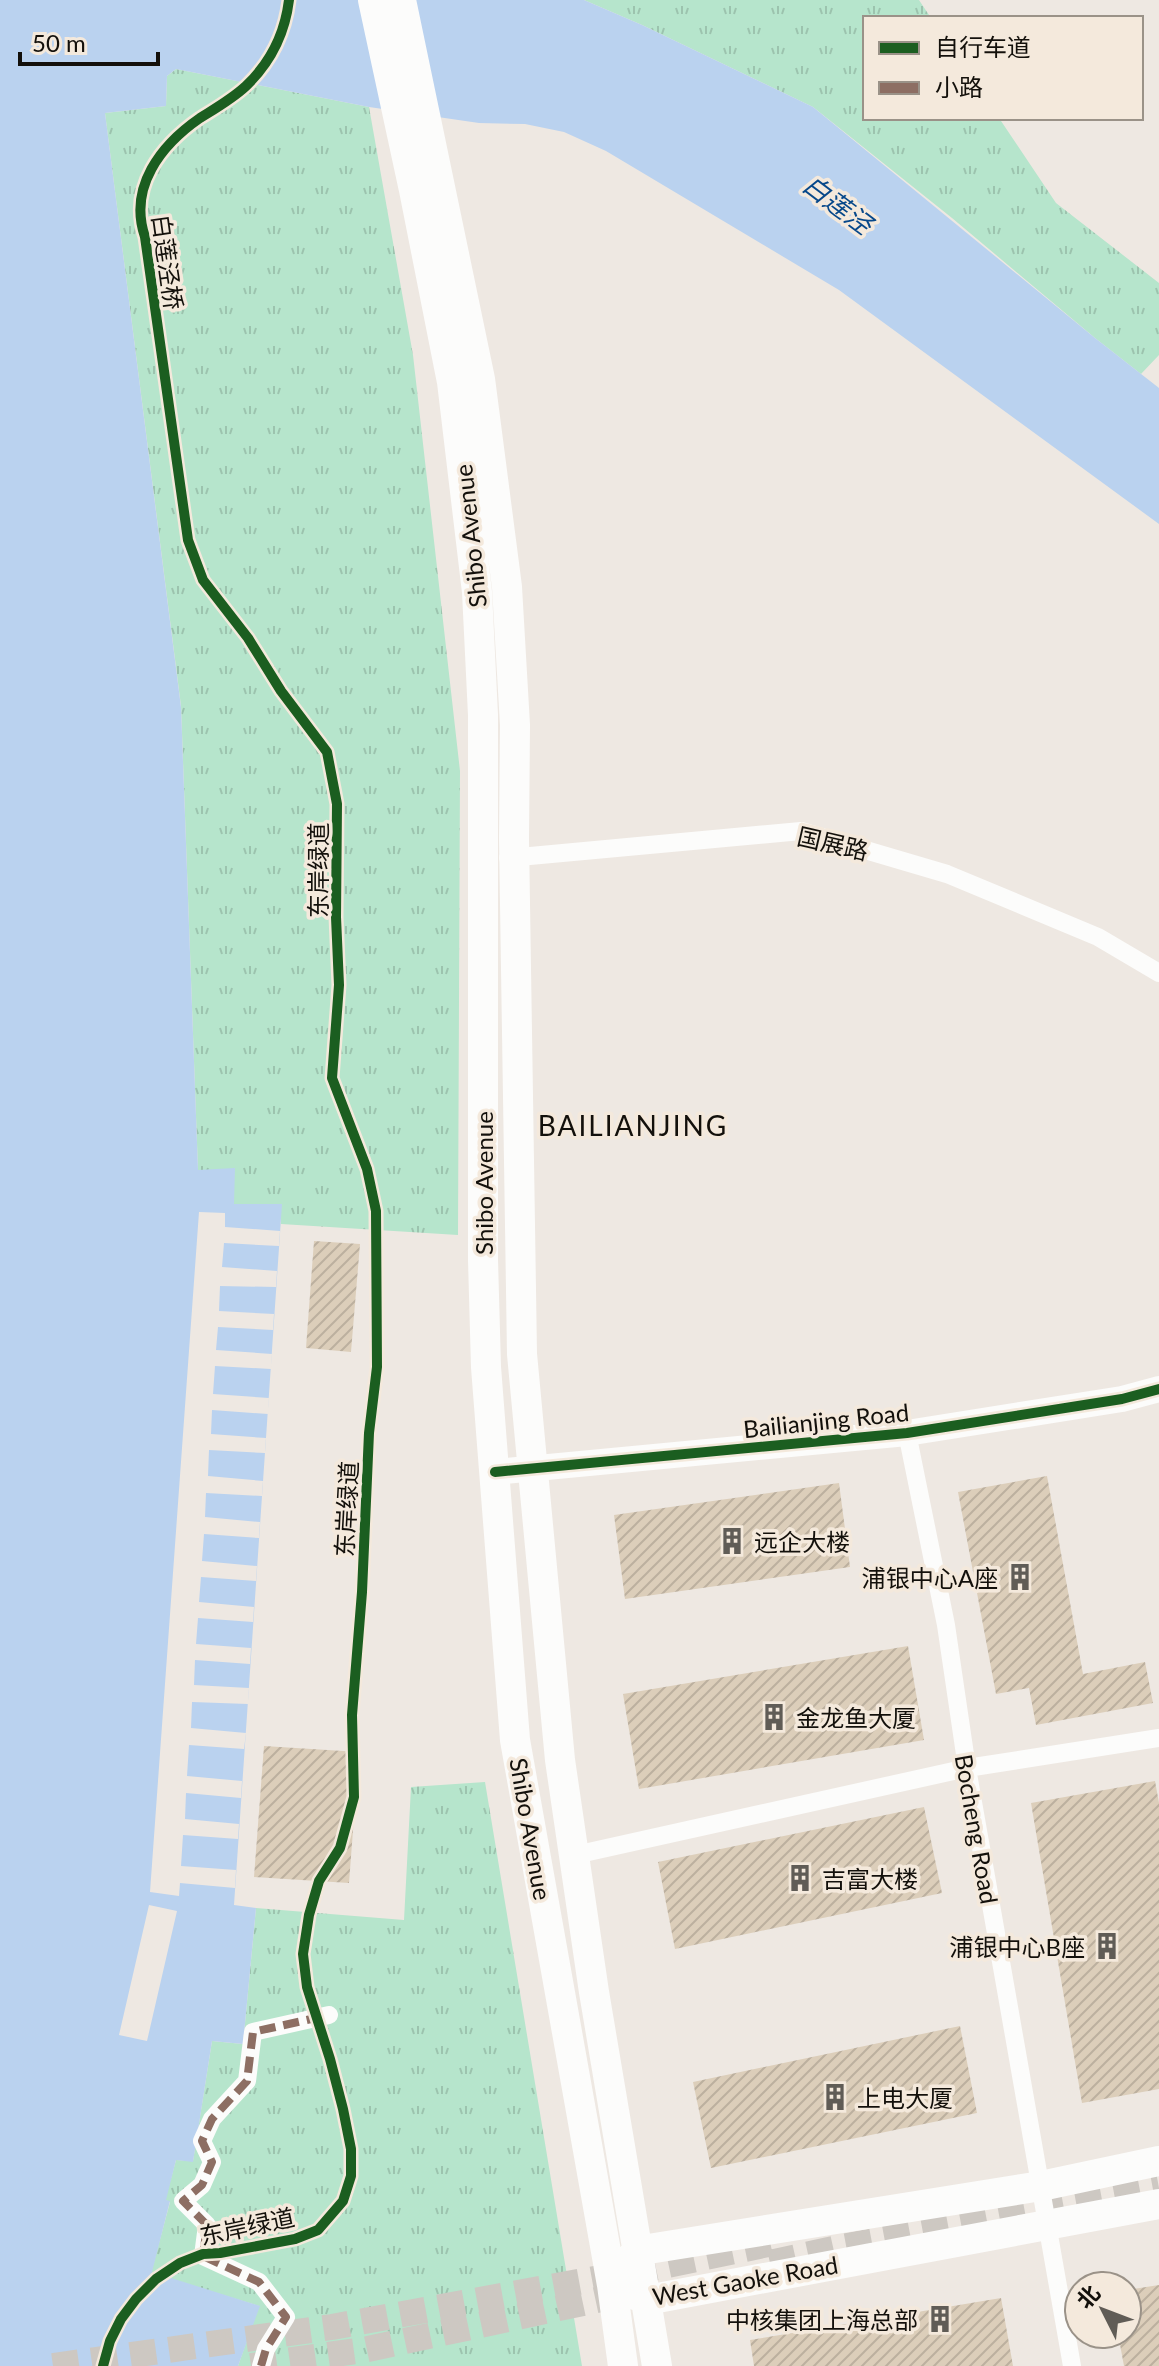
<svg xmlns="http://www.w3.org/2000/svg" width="1159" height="2366" font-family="Lato,'Noto Sans SC',sans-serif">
  <defs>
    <pattern id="park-tufts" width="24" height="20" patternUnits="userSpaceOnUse" patternTransform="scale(2)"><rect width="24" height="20" fill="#b6e5cc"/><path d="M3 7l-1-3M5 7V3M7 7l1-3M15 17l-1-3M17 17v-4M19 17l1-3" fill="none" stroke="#9cc3ae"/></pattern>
    <pattern id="building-hatch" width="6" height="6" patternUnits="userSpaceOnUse" patternTransform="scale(2)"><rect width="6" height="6" fill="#dcceba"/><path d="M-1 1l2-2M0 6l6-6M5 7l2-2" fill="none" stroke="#bcb09f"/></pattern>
  </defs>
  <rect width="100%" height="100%" fill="#eee8e2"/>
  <path fill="url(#park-tufts)" d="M584,0H919L931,18H865V118H999L1056,203L1159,283V355L1141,374L1095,338L952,218L813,107L642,25Z
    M176,69L369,107L413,355L460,771L458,1235L281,1224V1204H234L198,1170L181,706L105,113L166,106L167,76Z
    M485,1782L582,2366H238L259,2306L151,2273L170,2202L165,2200L176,2160L193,2161L212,2041L243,2044L256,1908L404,1920L411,1787Z"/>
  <path fill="#bad2ef" d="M0,0H584L642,25L813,107L1095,338L1159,388V524L839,290L606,151L564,132L525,124L479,123L369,107L176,69L167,76L166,106L105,113L181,707L198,1170L235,1168L234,1204H282L234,1905L256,1908L243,2044L212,2041L193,2162L176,2160L166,2200L170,2201L152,2272L260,2306L238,2366H0Z"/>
  <path fill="#eee8e2" d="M199,1212L225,1213V1227L280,1231L279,1246L224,1243L222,1267L277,1271L276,1287L220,1286L219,1311L274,1314L273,1330L218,1327L216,1350L272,1354L271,1369L215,1366L213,1394L269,1398L268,1414L212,1410L211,1434L266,1438L265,1453L209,1450L208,1476L263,1481L262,1496L206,1493L205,1517L260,1522L259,1538L204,1534L202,1561L257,1566L256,1581L201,1577L199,1602L254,1607L253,1622L198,1618L196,1644L251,1648L250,1664L195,1660L194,1685L249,1688L248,1704L192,1702L191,1728L246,1733L244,1749L189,1745L187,1776L242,1781L241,1798L186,1793L185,1819L239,1824L238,1839L183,1835L181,1866L236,1870L235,1888L180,1883L179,1896L150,1892Z
    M149,1905L177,1911L147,2041L119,2035Z"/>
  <path fill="url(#building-hatch)" d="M314,1241L360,1244L351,1352L306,1348Z
    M1047,1476L1083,1674L1145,1662L1153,1703L1036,1725L1029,1688L996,1694L958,1492Z
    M839,1483L850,1567L625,1599L614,1515Z
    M908,1646L924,1740L639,1789L623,1694Z
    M264,1746L359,1752L349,1883L254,1877Z
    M1155,1781L1159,1803V2089L1082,2103L1031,1803Z
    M924,1807L942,1893L675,1949L658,1862Z
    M960,2026L977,2113L711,2168L693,2082Z
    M1159,2285V2366H1124L1118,2334H1127V2290Z
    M1001,2298L1013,2366H754L750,2340Z"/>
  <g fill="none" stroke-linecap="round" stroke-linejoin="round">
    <path stroke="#cdc8c2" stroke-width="26" stroke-dasharray="26 13" stroke-linecap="butt" d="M770,2263L842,2247L1159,2188
      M53,2366L332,2327L644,2270L778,2242
      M251,2366L363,2350L634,2292"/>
    <path stroke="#fcfcfb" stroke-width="18" d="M508,858L801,831L947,874L1098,937L1159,973
      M907,1433L946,1625L967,1768L1072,2366
      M575,1855L967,1768L1159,1738
      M261,2366L266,2349L286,2317L259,2282L203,2256L207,2225L183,2201L202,2185L212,2162L202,2141L212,2119L247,2081L253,2032L329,2015"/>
    <path stroke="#fcfcfb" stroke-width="26" d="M495,1472L907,1433L1122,1399L1159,1389"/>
    <path stroke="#fcfcfb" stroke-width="30" d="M373,0L414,190L452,382L477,592L483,715V1260L486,1367L515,1740L612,2285L623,2366
      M401,0L480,379L507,587L515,725L514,839L522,1354L560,1760L594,1992L657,2366
      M625,2267L636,2251L1041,2186L1159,2161
      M629,2292L647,2300L1159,2204"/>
    <path stroke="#8d6e63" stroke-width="8" stroke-dasharray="16 8" stroke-linecap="butt" d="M261,2366L266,2349L286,2317L259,2282L203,2256L207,2225L183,2201L202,2185L212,2162L202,2141L212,2119L247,2081L253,2032L329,2015"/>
    <g stroke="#f4e9dc" stroke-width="15">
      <path id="cycleway" d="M495,1472L907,1433L1122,1399L1159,1389
        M103,2366L110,2341L121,2319L136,2299L156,2279L180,2263L203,2254L220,2253L295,2239L318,2230L343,2201L351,2176V2149L343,2109L330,2059L307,1987L303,1954L309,1915L319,1881L340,1848L354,1797L352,1715L362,1592L369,1433L377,1367L376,1211L367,1169L332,1078L339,985L336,917L337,804L327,752L281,691L248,638L203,580L188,540L145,237C128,187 161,145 200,118C216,108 232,99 246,86C270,63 285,33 289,0"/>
    </g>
    <use href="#cycleway" stroke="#1b5e20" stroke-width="10"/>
  </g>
  <defs>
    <g id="building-bare" transform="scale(2.16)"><path d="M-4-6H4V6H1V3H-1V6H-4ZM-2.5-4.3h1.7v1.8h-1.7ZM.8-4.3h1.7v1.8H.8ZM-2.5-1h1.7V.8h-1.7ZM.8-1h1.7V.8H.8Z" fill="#605c56" stroke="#f4e9dc" stroke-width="2.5" paint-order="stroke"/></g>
  </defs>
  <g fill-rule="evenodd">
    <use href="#building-bare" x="732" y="1541"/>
    <use href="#building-bare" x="1020" y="1577"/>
    <use href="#building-bare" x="774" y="1717"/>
    <use href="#building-bare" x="800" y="1878"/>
    <use href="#building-bare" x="1107" y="1946"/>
    <use href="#building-bare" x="835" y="2097"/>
    <use href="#building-bare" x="940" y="2319"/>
  </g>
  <g text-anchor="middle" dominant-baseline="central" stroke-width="7" stroke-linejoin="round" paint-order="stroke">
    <g font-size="24" fill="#13100b" stroke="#f4e9dc">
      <text transform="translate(168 262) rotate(82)">白莲泾桥</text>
      <text transform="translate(470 536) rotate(-96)">Shibo Avenue</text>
      <text transform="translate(833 843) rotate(13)">国展路</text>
      <text transform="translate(317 870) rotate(-90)">东岸绿道</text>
      <text transform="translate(483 1183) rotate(-90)">Shibo Avenue</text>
      <text transform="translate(826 1420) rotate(-6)">Bailianjing Road</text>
      <text transform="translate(346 1509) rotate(-87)">东岸绿道</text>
      <text transform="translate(531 1829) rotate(80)">Shibo Avenue</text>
      <text transform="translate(977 1829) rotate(80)">Bocheng Road</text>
      <text transform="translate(247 2226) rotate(-12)">东岸绿道</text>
      <text transform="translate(745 2280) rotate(-10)">West Gaoke Road</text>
    </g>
    <g font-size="24" fill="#13100b" stroke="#f4e9dc" text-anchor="start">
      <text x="754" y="1541">远企大楼</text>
      <text x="998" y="1577" text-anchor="end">浦银中心A座</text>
      <text x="796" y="1717">金龙鱼大厦</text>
      <text x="822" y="1878">吉富大楼</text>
      <text x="1085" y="1946" text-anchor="end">浦银中心B座</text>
      <text x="857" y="2097">上电大厦</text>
      <text x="918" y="2319" text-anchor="end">中核集团上海总部</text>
    </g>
    <g font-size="26" font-style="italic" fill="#07488a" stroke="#f4e9dc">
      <text transform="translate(838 204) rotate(37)">白莲泾</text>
    </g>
    <g font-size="28" letter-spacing="2" fill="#13100b" stroke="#f4e9dc">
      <text x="633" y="1125">BAILIANJING</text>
    </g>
  </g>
  <rect x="863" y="16" width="280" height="104" fill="#f4e9dc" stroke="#9a9288" stroke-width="2"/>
  <rect x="879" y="42" width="40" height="12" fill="#1b5e20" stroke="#9a9288" stroke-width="2"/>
  <text x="935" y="56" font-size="24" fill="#13100b">自行车道</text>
  <rect x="879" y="82" width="40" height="12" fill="#8d6e63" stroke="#9a9288" stroke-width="2"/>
  <text x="935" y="96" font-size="24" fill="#13100b">小路</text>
  <g transform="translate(1103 2310) rotate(312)"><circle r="38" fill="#f4e9dc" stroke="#9a9288" stroke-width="2"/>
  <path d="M0-6L14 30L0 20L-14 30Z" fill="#605c56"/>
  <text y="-12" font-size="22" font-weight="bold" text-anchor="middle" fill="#13100b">北</text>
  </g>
  <path d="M20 52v12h138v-12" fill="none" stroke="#13100b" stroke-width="4"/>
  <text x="32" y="52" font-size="24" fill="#13100b" stroke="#f4e9dc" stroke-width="6" paint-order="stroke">50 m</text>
</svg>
